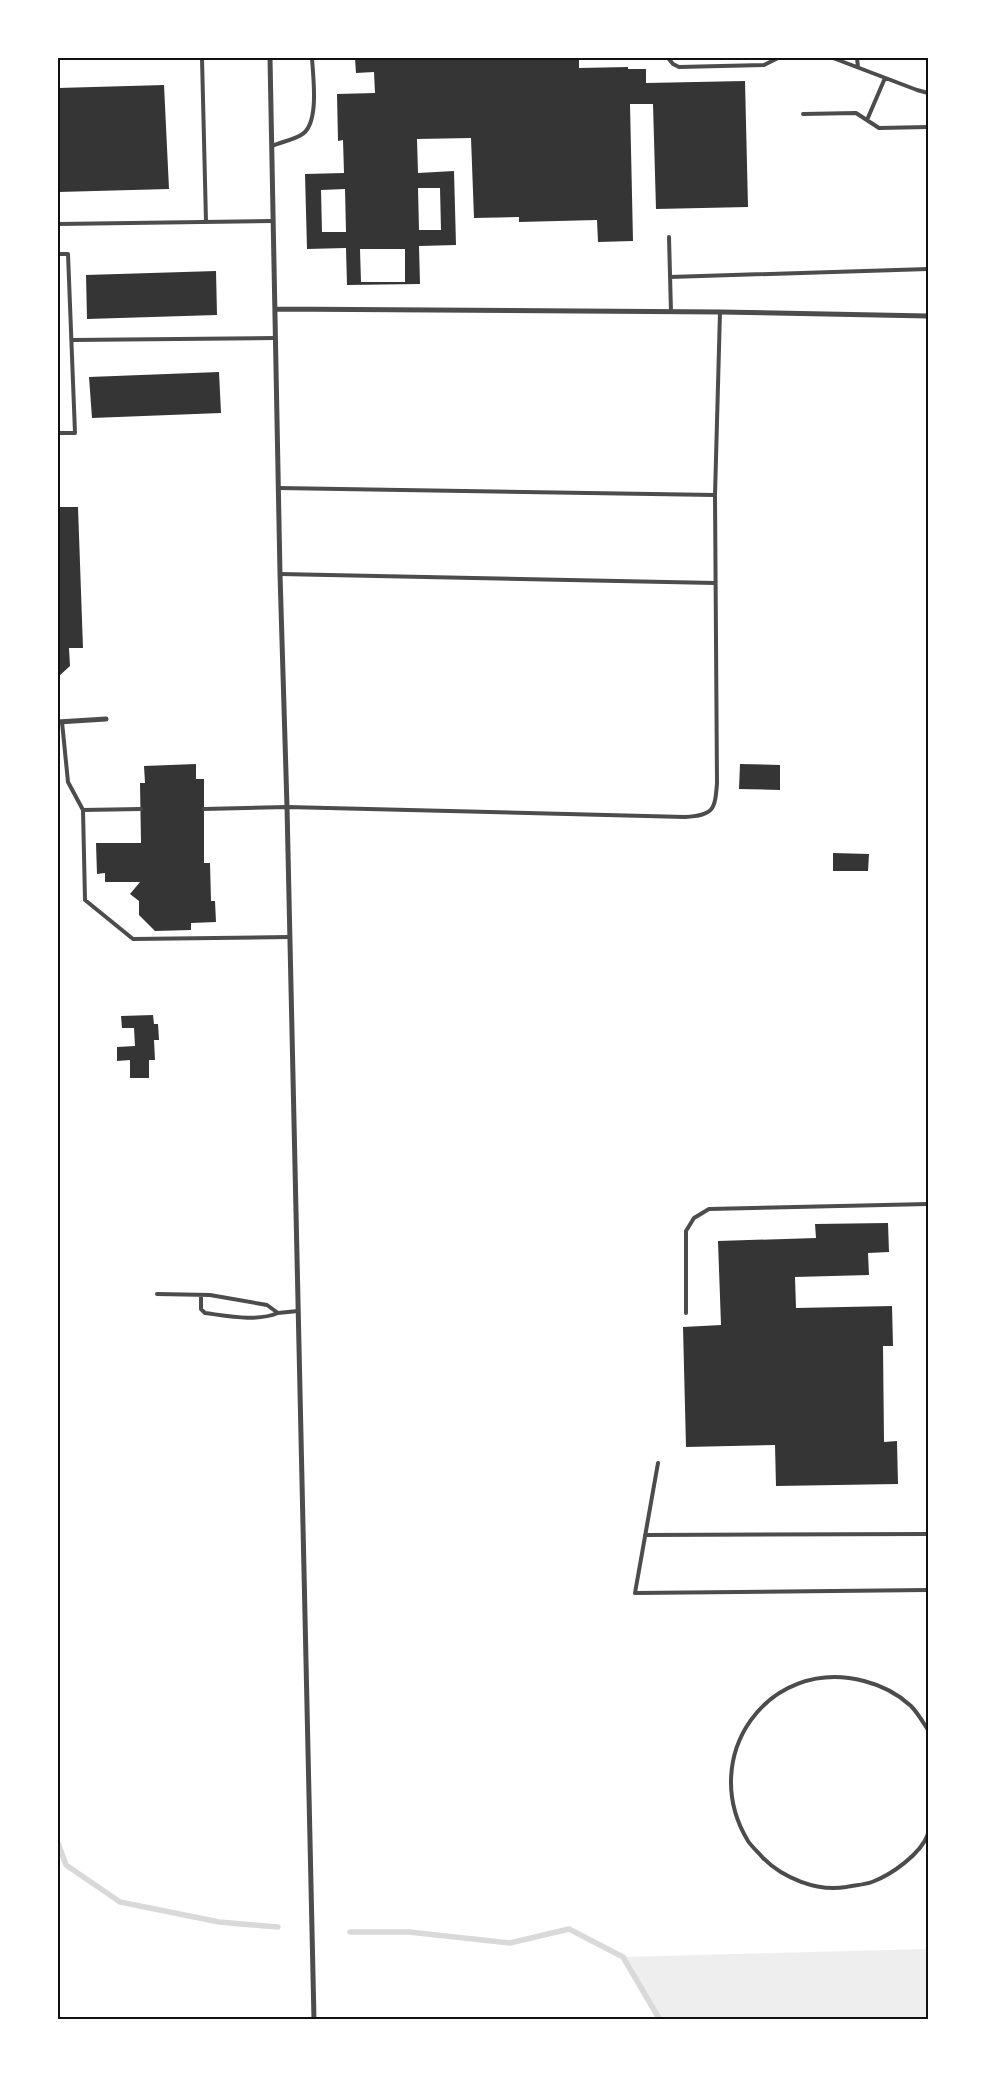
<svg xmlns="http://www.w3.org/2000/svg" width="986" height="2077" font-family="Mulish,sans-serif">
  <rect width="100%" height="100%" fill="#fff"/>
  <path fill="#eee" d="M928,1949V2020L660,2019L623,1957Z"/>
  <g fill="none" stroke-linecap="round" stroke-linejoin="round">
    <path stroke="#d9d9d9" stroke-width="5.5" d="M58,1843L66,1865L120,1902L219,1922L278,1927
      M350,1932H409L510,1943L569,1929L623,1957L660,2020"/>
  </g>
  <path fill="#353535" fill-rule="evenodd" d="M355,58H579V68L628,67V69H646V83L745,81L748,207L656,209L653,104H630L633,241L598,242L597,220L519,222V217L474,218L471,138L417,139L418,173L454,171L456,245L419,246L420,284L347,285L346,248L307,249L305,174L344,173L343,140L338,141L337,94L375,93L374,72L356,73ZM418,188H440L441,230H419ZM345,189L346,232H322L321,190ZM360,249H405V282H361Z
    M164,85L169,189L58,192V88Z
    M216,271L217,315L87,319L86,275Z
    M219,372L221,413L92,418L89,377Z
    M58,507H78L83,648H69L70,666L58,677Z
    M196,764V779H204V863H210L211,901H215L216,922L191,923V930L155,931L139,915V901L130,894L140,882H105V873L97,874L96,843H141L140,783H145L144,766Z
    M740,764L780,765V790L739,789Z
    M833,853L869,854L868,871H833Z
    M153,1015L154,1024H158L159,1040H154L155,1060H149V1078H130V1060L117,1061V1047L135,1046L134,1028H122L121,1016Z
    M888,1223L889,1252L868,1253L869,1275L795,1277L796,1308L892,1306L893,1346H883L884,1442L897,1441L898,1484L776,1486L775,1445L686,1447L683,1327L721,1325L718,1241L816,1238L815,1224Z"/>
  <g fill="none" stroke-linecap="round" stroke-linejoin="round">
    <path stroke="#4c4c4c" stroke-width="4" d="M58,58H64
      M202,58L206,222
      M668,58L673,64L679,67L764,65L778,58
      M833,58L917,90L928,93
      M857,58L858,67
      M803,114L856,113L879,128L928,127
      M867,120L885,78
      M272,146C281,142 293,140 301,135C320,125 313,77 312,58
      M58,224L273,221
      M669,237L671,312
      M58,254H68L75,433H58
      M670,277L928,269
      M72,340L275,338
      M278,488L715,495
      M280,574L715,583
      M62,722L68,782L83,810L85,900L133,939L290,937
      M204,809L287,807L685,817C713,815 715,811 717,783L715,495L720,312
      M83,810L141,809
      M157,1294L210,1295L267,1305L278,1313L298,1311
      M201,1295V1309L205,1313C228,1316 256,1322 278,1313
      M686,1313V1231L694,1218L709,1209L928,1204
      M658,1463L635,1593L928,1590
      M645,1535L928,1534
      M928,1730C923,1722 917,1712 911,1706C898,1694 880,1685 864,1681C768,1656 697,1757 748,1841C752,1847 758,1852 763,1858C783,1878 817,1892 846,1887C854,1885 864,1885 872,1882C891,1875 921,1854 928,1834"/>
    <path stroke="#4c4c4c" stroke-width="5" d="M270,58L280,574L287,807L314,2020
      M275,309L720,312L928,316
      M58,722L106,719"/>
  </g>
  <rect width="986" height="2077" fill="none" stroke="#ffffff" stroke-width="118"/>
  <rect x="59" y="59" width="868" height="1959" fill="none" stroke="#111" stroke-width="2"/>
</svg>
